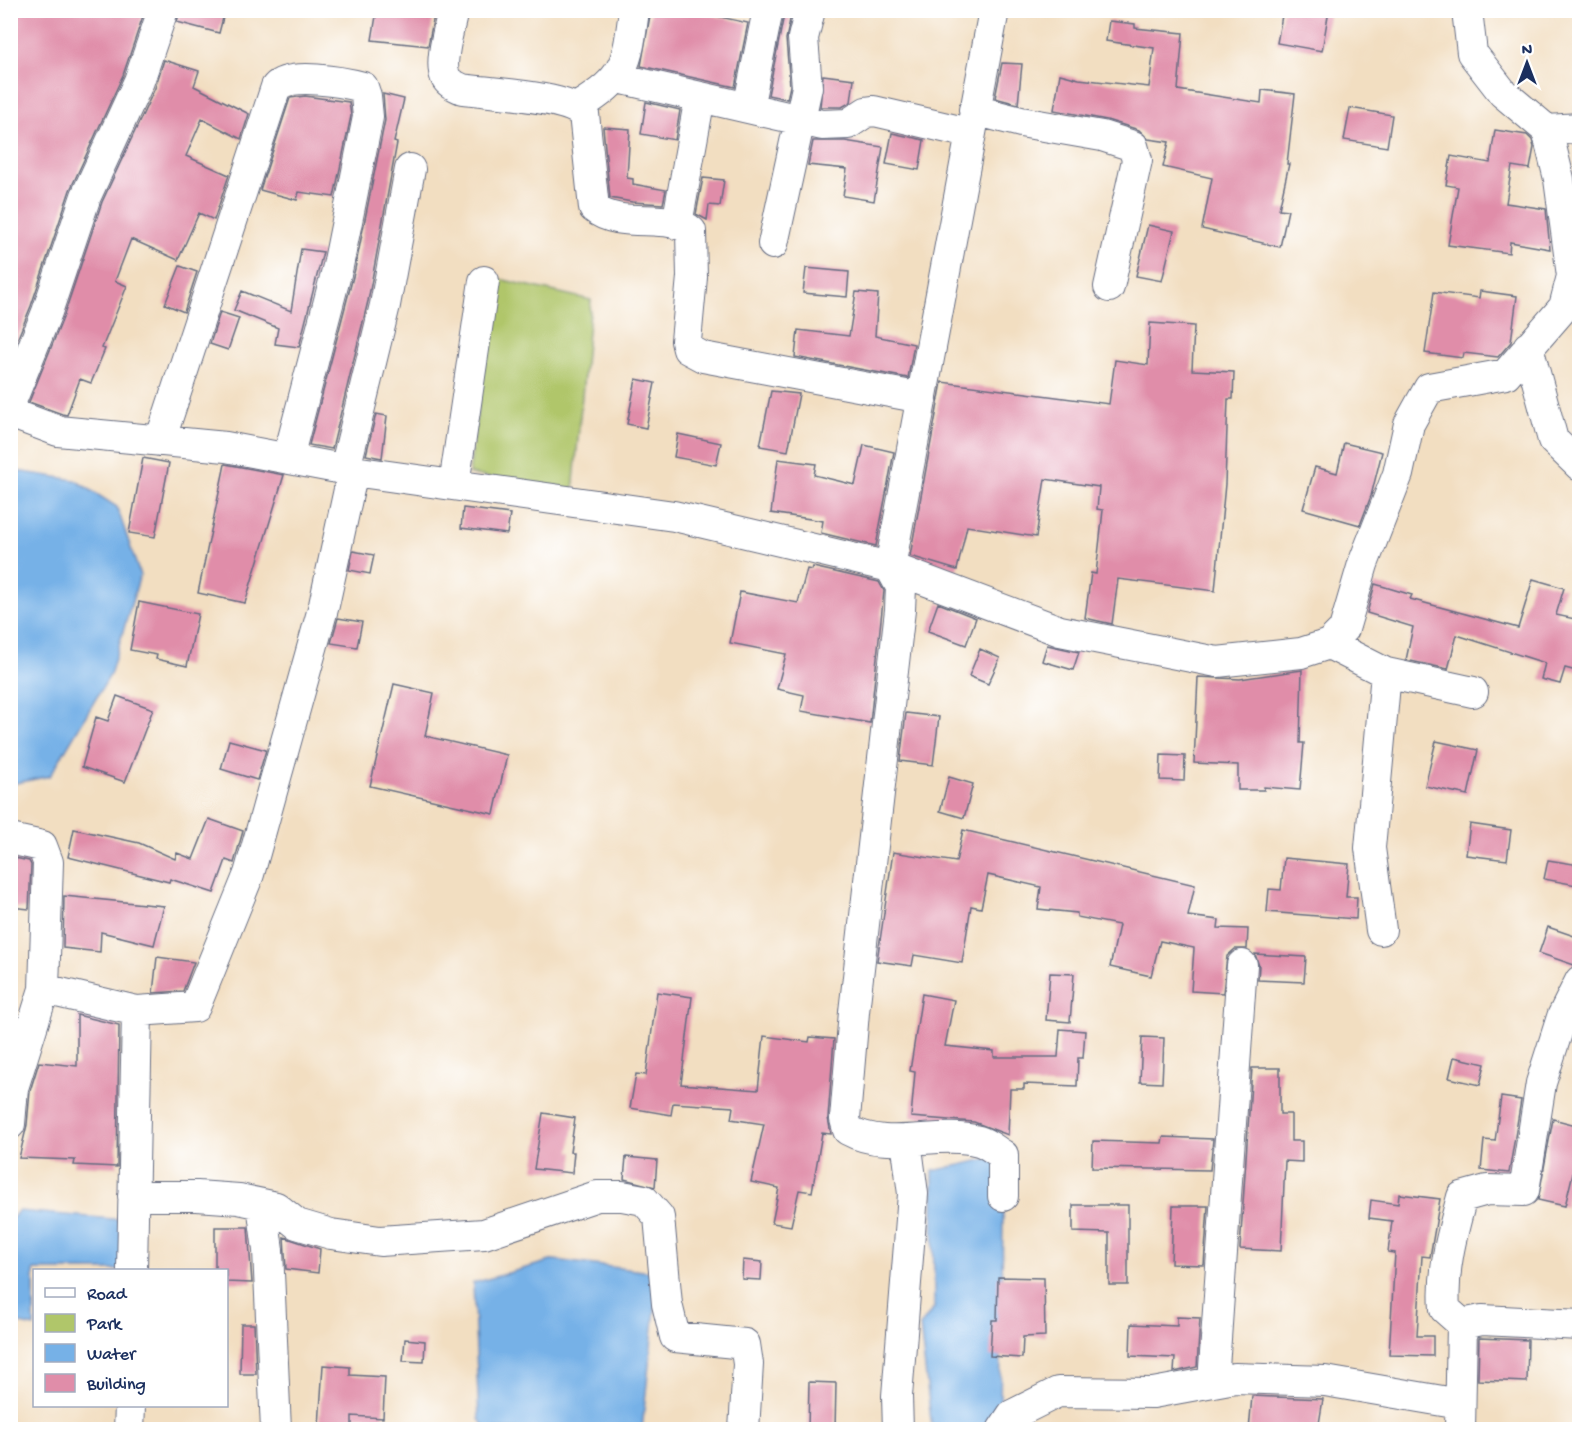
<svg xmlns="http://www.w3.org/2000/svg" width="1590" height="1440" font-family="'Gochi Hand',sans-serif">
  <rect width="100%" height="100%" fill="#fff"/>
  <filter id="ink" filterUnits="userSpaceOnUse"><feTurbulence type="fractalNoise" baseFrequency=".0167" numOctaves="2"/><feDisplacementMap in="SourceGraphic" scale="12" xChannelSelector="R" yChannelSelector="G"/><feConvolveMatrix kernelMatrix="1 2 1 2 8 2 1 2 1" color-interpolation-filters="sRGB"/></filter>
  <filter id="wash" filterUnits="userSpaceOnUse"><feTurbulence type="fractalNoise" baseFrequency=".008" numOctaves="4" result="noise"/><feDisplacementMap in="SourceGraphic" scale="24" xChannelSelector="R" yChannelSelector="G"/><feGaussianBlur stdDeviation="1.35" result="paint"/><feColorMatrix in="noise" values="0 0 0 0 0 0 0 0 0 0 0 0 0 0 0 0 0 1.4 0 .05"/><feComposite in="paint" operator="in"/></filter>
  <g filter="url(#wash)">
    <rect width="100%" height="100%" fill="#f2dec1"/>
    <path fill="#b0c66a" stroke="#667a64" stroke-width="1.5" d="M495,278L591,300L573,492L469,474Z"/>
    <path fill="#76b1e7" stroke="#4870a2" stroke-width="1.5" d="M10,470L75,480L117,507L140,575L110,675L50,776L11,784Z
      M1004,1155L1000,1409L981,1429H932L920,1326L934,1308L933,1171Z
      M18,1211L136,1221L125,1270H34V1327L11,1322V1220Z
      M554,1260L659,1273L642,1429H486L479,1419L473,1283Z"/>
    <g id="blocks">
      <path fill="#e08da9" d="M10,10H145L123,75L70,190L31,306L10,357Z
        M180,10H225L219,33L177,22Z
        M377,10H435L428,46L372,40Z
        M651,10H703L702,13L748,23L735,87L641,66Z
        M785,10H792L786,39L790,86L787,99L768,95Z
        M1283,10H1329L1322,51L1277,43Z
        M1109,21L1135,24V28L1183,33L1178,90L1261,103L1262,90L1295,94L1287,164H1289L1279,209L1288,210L1280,247L1202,229L1212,178L1163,167L1169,142L1148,139L1139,130L1107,120L1054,110L1060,74L1079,79L1149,87L1154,48L1106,41Z
        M164,60L199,71L194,86L249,114L241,139L202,119L186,156L229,175L214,220L199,213L178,260L131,239L115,281L127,286L102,348L105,349L91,383L80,379L67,415L62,414L29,402L63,318L102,202L155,88Z
        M1002,63L1022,64L1018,104L995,98Z
        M823,75L854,79L851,102L842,107H820Z
        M383,94L404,99L394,142L397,143L368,301L332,449L309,445L355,269L385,120Z
        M305,96L349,102L351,116L334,197L299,192L297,200L260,190L290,98Z
        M646,102L680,110L675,140L641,134Z
        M1350,108L1392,115L1387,147L1344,140Z
        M603,127L630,129L627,178L633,179V184L666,190L663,204L632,202L610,198Z
        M1495,130L1527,135L1532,140L1534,147L1530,169L1512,166L1506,203L1546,209L1550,249L1510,242L1509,253L1448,245L1458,187L1446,185L1451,156L1490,163Z
        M892,133L924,140L919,170L886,164Z
        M813,141H845L883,147L874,201L843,196L847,169L808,165Z
        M703,178L724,180L720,206L709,205L707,220L696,214Z
        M1148,225L1174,231L1162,281L1136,276Z
        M301,249L323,252L299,347L275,344L278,328L234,310L242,291L291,311Z
        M180,266L197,272L184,312L165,304Z
        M806,268L849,272L847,297L803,293Z
        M1480,291L1517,296L1511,342L1498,357L1464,353L1463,358L1425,353L1434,292L1479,298Z
        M856,292L878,294L875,336L914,344L908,378L795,357L798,330L849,336Z
        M220,312L239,318L228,350L210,344Z
        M1150,323L1194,326L1192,370L1234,372L1233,399H1228L1225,484L1215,591L1118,579L1112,624L1085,618L1091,573L1096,574L1103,510L1097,509L1099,487L1045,479L1036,537L967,526L957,570L910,556L942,382L1109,404L1115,360L1148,365Z
        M636,379L655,383L646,428L627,424Z
        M771,391L799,394L788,451L760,446Z
        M376,414L387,416L382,458L366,455Z
        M678,434L721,443L716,465L674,457Z
        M1344,443L1382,452L1371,496L1360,525L1303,509L1315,467L1337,473Z
        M864,445L894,452L876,546L821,533L823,521L771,513L778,459L816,464L814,475L855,485Z
        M143,458L169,463L155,537L129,533Z
        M225,464L284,475L245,603L198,593Z
        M463,508L510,514L507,534L461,528Z
        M353,551L374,555L370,574L349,570Z
        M813,567L879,582L884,591L870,723L801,711L804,695L777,689L786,654L730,643L740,592L798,603L807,569L812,570Z
        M1533,579L1564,588L1556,615L1580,620V672L1565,668L1560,684L1541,679L1545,663L1457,635L1448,669L1406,660L1413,627L1367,613L1375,584L1412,595L1410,599L1518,628Z
        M139,602L198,614L187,666L156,659L157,655L130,650Z
        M938,603L976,618L966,645L928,631Z
        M338,618L362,622L357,647L331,643Z
        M1047,645L1079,652L1073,670L1042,661Z
        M980,649L1000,658L988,684L969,676Z
        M1302,670L1300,743H1304L1300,790L1264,787V790H1238V765L1194,763L1198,677L1240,679Z
        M394,684L434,693L425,736L507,755L494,814L370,786Z
        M117,696L153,709L125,782L82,767L96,717L108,721Z
        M906,713L939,717L933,765L900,761Z
        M229,740L266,750L257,780L221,769Z
        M1436,741L1478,750L1468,795L1425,786Z
        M1161,755L1185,756L1184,781L1160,780Z
        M949,777L973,784L964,818L940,811Z
        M209,819L243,831L234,863L226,860L214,893L170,879L169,882L68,857L74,829L139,843L175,859L177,853L193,859Z
        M1470,824L1511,830L1507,860L1466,855Z
        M963,830L1195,885L1188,916L1219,920L1218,928L1248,929L1247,949H1235L1227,956L1223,993L1191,991L1194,948L1160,941L1151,976L1110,967L1119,925L1077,917V913L1038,909L1041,887L988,875L981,908L971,906L962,963L914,955L912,966L877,961L893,852L956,862Z
        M10,857L29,861L31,865L29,909L10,907Z
        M1284,858L1349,864L1346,897H1357L1356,919L1267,912L1269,889L1281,890Z
        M1548,860L1580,865L1576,885L1544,879Z
        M64,896L164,906L154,945L101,932L100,952L63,948Z
        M1548,927L1580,938V964L1574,965L1539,953Z
        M1255,954L1306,957L1304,982L1258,980L1259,966Z
        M157,957L194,962L183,991L153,993Z
        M1050,973L1074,974L1070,1022L1046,1020Z
        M657,992L692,997L681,1084L758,1090L764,1036L809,1042L810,1037L834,1039L828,1118L831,1134L822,1133L812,1192L799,1190L791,1226L772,1223L779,1188L751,1182L764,1124L731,1119L733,1107L673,1103L671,1115L630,1108L636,1074L646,1075Z
        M922,994L954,1000L945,1046L994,1051V1057H1058L1060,1029L1085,1031L1083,1058H1078L1077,1086L1024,1084V1089H1010L1008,1135L974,1122L911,1117L915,1072L910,1071Z
        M77,1015L119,1025L117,1167L74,1165L75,1160L19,1158L27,1125L30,1091L39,1062L77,1066Z
        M1142,1037L1164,1038L1162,1083L1140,1082Z
        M1454,1057L1485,1064L1480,1085L1449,1078Z
        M1252,1068H1280V1114H1291V1141H1302V1162L1285,1161L1281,1251L1240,1249Z
        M1501,1097L1521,1100L1509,1173L1481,1170L1484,1140L1495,1141Z
        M543,1113L575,1118L570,1152H574L572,1173L534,1169Z
        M1553,1119L1580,1126V1156H1577L1565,1206L1538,1200Z
        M1163,1137L1213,1139L1210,1170L1092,1168L1093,1141L1162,1143Z
        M626,1157L657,1160L655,1187L624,1179Z
        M1399,1194L1440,1199L1430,1257L1422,1256L1417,1336H1433V1356L1389,1355L1395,1253L1388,1252L1392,1221L1369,1218L1371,1200L1398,1204Z
        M1073,1205H1128V1285H1109V1233L1073,1232Z
        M1173,1206H1208L1204,1265L1171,1264Z
        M215,1227H248L252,1283L226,1282V1270H215Z
        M284,1237L320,1249L318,1273L286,1269Z
        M743,1260L762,1262L761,1280L742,1279Z
        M998,1277L1044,1278L1045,1336L1023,1337L1022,1358L990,1356L992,1320H997Z
        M1177,1317L1200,1318L1197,1367L1174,1372L1175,1358L1130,1356L1131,1324L1177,1326Z
        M241,1324H254L256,1374H240Z
        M1479,1338L1528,1340L1527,1382L1478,1380Z
        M405,1339L425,1341L424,1362L403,1361Z
        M323,1365L350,1367V1375L385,1377L383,1418L352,1416V1426H319Z
        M809,1382L836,1383L835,1430H808Z
        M1252,1396L1323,1399L1318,1430H1249Z"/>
    </g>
  </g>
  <g filter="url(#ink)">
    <use href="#blocks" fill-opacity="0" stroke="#666c81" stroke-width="1.5"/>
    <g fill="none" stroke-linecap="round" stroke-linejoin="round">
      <g stroke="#666c81" stroke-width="32">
        <path id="street" d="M453,10C450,26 438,64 446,78C449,84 457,86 462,89C491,93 566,96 584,114L594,208C620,230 669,211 691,231L692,277L686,341L688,349L703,357L922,398
          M994,10L890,567L901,587L900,610L854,1012L845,1119L848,1130C888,1152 937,1130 979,1141C987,1143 996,1151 1003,1155V1196
          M1467,10L1472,53L1503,93L1547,130L1559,179L1572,276
          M618,78L822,125L848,124L866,112L874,111L969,133
          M578,107C626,77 627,66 634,10
          M748,108L768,10
          M974,110L1021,122L1102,136L1133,146L1137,160L1109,287
          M1547,130L1580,128
          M677,224L700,97
          M773,244L807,87L803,38L810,10
          M1528,347L1553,440L1580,466
          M10,404L47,312L86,196L139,81L163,10
          M10,413L58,431L226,447L353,471L674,516L890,567L1060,631L1217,662L1301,653L1329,644L1344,629L1363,564L1398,474L1409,424L1429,388L1506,374L1564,307L1572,276L1580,275
          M160,441L276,87C289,72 344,82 363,87L366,96L368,117L338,266L288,458
          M345,469L385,305L410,169
          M454,485L484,281
          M1329,644L1386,673L1370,848L1381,930
          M1386,673L1473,692
          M10,839L42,846L48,862L44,989L13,1088L10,1124
          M44,989L137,1011
          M133,1196H197L239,1199L276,1207L297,1224L331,1234L380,1241L484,1234L597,1196H622L644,1200L659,1217L667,1304L675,1337L745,1344L748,1364L744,1430
          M262,1204L268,1250L276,1430
          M132,1270L137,1011L195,1007L249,874L324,605L353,471
          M1462,1324L1445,1309C1442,1270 1452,1234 1462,1197L1487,1190L1524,1191L1541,1083L1562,1017L1580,981
          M1213,1382L1242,965
          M129,1430L130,1406
          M898,1430L897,1396L913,1194L906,1140
          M1002,1430L1012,1415L1058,1392L1153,1393L1235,1378L1325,1381L1460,1404
          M1460,1430L1462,1324L1482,1320L1580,1325"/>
      </g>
      <use href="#street" stroke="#fff" stroke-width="30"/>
    </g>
  </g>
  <rect width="1590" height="1440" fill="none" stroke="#fff" stroke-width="36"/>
  <rect x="33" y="1269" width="195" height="138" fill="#ffffff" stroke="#a4acbf" stroke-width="1.5"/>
  <rect x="45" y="1288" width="30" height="9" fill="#ffffff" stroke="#a4acbf" stroke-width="1.5"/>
  <text x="87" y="1299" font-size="18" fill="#1b2f5e">Road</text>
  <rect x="45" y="1314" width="30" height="18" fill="#b0c66a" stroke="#a4acbf" stroke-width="1.5"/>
  <text x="87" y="1329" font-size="18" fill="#1b2f5e">Park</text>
  <rect x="45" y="1344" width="30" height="18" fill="#76b1e7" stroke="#a4acbf" stroke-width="1.5"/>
  <text x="87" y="1359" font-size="18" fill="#1b2f5e">Water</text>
  <rect x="45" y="1374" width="30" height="18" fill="#e08da9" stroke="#a4acbf" stroke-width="1.5"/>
  <text x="87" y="1389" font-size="18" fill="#1b2f5e">Building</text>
  <g transform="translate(1527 63)" stroke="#ffffff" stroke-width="4.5" paint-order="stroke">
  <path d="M0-4.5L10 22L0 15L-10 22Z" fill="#1b2f5e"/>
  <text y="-9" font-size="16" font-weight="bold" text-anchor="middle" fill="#1b2f5e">N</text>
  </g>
</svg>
